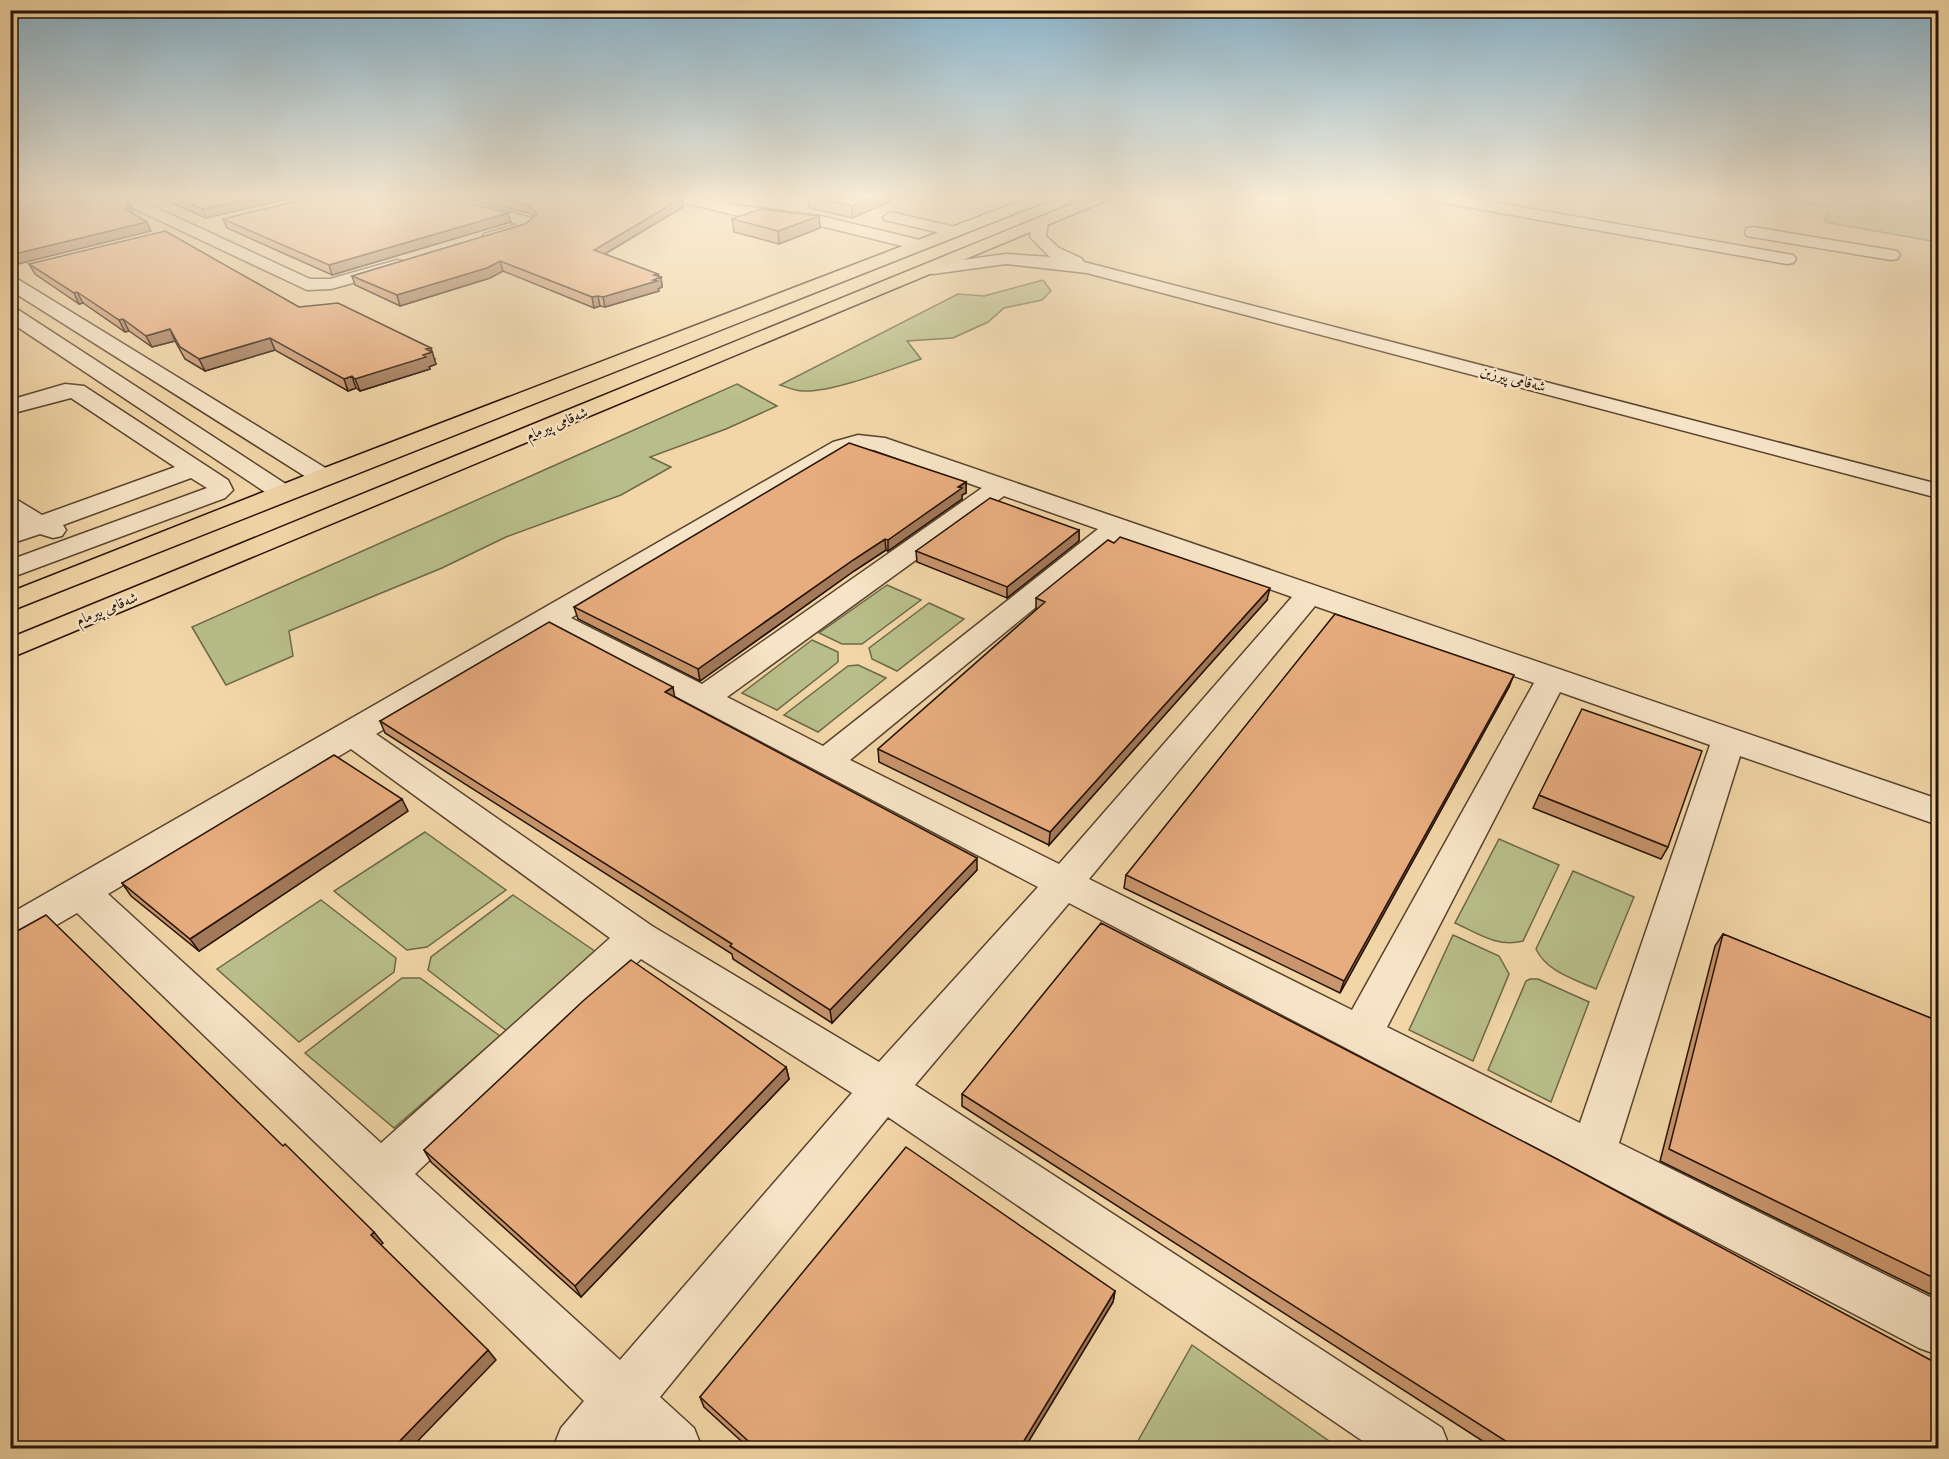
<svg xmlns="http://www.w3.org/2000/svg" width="1949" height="1459" font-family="'IM FELL English',Amiri,serif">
  <rect width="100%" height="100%" fill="#f2d6a7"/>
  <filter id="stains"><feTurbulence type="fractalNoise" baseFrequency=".00333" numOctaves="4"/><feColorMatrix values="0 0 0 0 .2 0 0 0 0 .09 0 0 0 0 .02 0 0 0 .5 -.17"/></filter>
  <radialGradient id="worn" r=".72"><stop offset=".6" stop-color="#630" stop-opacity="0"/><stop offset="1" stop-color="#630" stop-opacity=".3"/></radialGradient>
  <path fill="#b8be89" stroke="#6e6848" stroke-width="1.5" d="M1768,197H1938V242L1824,222L1829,208Z
    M1043,280L1051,291L1042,300L1004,308L988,322L953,338L907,341L921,359C892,369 831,393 803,391C795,391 787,387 780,385L958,294L984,296Z
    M737,384L777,406L726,429L650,457L671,467L621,495L506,537L442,568L289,631L293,656L226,685L192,627Z
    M887,585L921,600L862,644H842L819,633Z
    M929,603L964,619L897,671L872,659L869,648Z
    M812,640L838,652V662L777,710L742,693Z
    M858,665L886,678L818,732L784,715L848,666Z
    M425,832L506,890L427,947L407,950L334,891Z
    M1499,839L1559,865L1523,941C1498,948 1477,933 1455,923Z
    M1573,871L1634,897L1596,989C1574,979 1547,972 1536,949Z
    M513,895L599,954L507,1031L428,970L431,957Z
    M321,900L396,958L394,972L299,1042L217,969Z
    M1453,935L1499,956L1509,974L1473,1061L1409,1030Z
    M402,978H420L500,1036L394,1128L305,1053Z
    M1530,979H1538L1589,1002L1551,1102L1488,1070L1526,981Z
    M1192,1345L1339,1448H1134Z"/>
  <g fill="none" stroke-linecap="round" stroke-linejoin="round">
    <g stroke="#58432e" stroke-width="3">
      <path id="minor" d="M113,197H133L310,279H330L397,260L403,261L406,265L403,269L331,289L307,290L116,200Z
        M430,197H455L535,219L537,222L531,230L490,243L484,242L482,238L484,234L518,224L433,200Z
        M670,197H698L734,205L821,216L924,241L926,245L924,249L918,250L821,226L734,215L673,200Z
        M1431,197H1465L1787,254L1793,255L1796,259L1793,263L1787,264L1439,202Z
        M891,212L959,228L961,231L953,236L885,220L883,217Z
        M1040,218L1048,223L1046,236L1059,248L1081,258L1084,262L1938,484V498L1087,273L1006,264L933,274L927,273L924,269L927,265L933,264L1006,254L1050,257L1030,237L1032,223Z
        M1753,227L1897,251L1900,255L1897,259L1891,260L1747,236L1745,232L1747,228Z
        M10,277L16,278L332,472L335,477L332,482L323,484L314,482L10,290Z
        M10,307L17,309L292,488L296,493L292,498L283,501L274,498L10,322Z
        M65,384L84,386L228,480L233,490L225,498L10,578V560L207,488L191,478L63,525L66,530L62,536L53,538L40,534L10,544V527L18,524L10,520V498L19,501L42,515L175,467L71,398L10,414V400Z
        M858,435L885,438L1938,799V825L1740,756L1619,1143L1938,1301V1355L1919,1348L1069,903L915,1085L1442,1428L1450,1448H1373L888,1117L660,1397L694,1428L702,1448H634L624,1440L617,1448H553L561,1428L584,1401L77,913L24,944L10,949V914L833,442ZM859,449L874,450L982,488L702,684L571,618L849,452ZM1004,496L1098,529L823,746L727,697ZM1121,537L1292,597L1059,864L850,760ZM1315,606L1534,683L1352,1010L1089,879ZM550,630L1038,887L879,1062L652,926L376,734ZM1560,692L1710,745L1580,1123L1387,1027ZM351,749L610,938L381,1143L108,894ZM641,959L852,1093L620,1360L415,1174Z"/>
    </g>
    <g stroke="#251206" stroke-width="3">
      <path id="highway" d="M1030,197H1052L1049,200L10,611V592L314,472Z
        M1089,197H1110L1107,200L10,658V638Z"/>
    </g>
    <use href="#minor" fill="#f7e4c6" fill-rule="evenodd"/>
    <use href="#highway" fill="#f2d6a7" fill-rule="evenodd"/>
  </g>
  <path fill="#c8956d" stroke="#251206" stroke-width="1.5" d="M158,197H296L206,218Z
    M465,197H678L683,207L605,254L658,274L659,277H661L662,287L658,289L659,291L605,307L600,306L594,308L503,271L490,278L400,306L355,285L352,276L525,224L534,217L532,214Z
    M808,197H891V201L852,218L809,208Z
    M819,216L820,228L779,244L734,232L732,219Z
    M223,219L511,222L332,275L227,228Z
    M29,264L435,359L434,360L436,364L429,367L430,369L360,391L356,388L348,391L275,350L205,371L185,359L175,341L152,347L129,331L125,332L83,303L79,304L35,274Z
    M966,482V493L962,495V499L888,551L886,550L854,571L700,681L578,619L574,607Z
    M1079,530V541L1007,598L917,562L916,551Z
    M1036,598L1267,600L1049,845L879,762L878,749L1036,610Z
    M1509,687L1340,993L1124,888L1126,875Z
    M675,697L977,870L832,1023L733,959L732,954L385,733L380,721Z
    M1539,795L1668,847L1661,859L1533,808Z
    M408,811L199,951L131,896L122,883Z
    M1723,934L1938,1021V1298L1660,1161L1715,946Z
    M786,1067L789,1079L581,1297L431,1162L424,1150Z
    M962,1094L1938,1449H1495L962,1106Z
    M1115,1291L1113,1302L1024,1449H750L704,1407L700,1397Z"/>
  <path fill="#a27959" stroke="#251206" stroke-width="1.5" d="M256,197H296L206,218L202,209Z
    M872,197H891V201L852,218V206Z
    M682,198L683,207L596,259L594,250Z
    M129,202L133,211L129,218L125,209Z
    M508,213L511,222L332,275L329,265Z
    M819,216L820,228L779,244L778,231Z
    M147,222L151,231L10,266V255Z
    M500,261L503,271L490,278L400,306L397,295Z
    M658,274L659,278L661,277L662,287L658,289L659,291L605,307L603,297Z
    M77,292L83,303L79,304L74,293Z
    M598,296L600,306L594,308L592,297Z
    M123,319L129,331L125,332L119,320Z
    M170,329L175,341L152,347L146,336Z
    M270,338L275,350L205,371L199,359Z
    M431,348L436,364L429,367L430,369L360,391L355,379L423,355L426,349Z
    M352,376L356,388L348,391L344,379Z
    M966,482V493L962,495V499L888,551V540Z
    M1079,530V541L1007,598V587Z
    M885,539L886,550L854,571L700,681L698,669L853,560Z
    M1270,588L1267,600L1049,845L1050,832Z
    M1514,675L1509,687L1340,993L1344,981Z
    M673,687L675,699L665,692Z
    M402,799L408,811L199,951L190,939Z
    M977,858V870L832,1023L830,1010Z
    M786,1067L789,1079L581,1297L575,1286Z
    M374,1232L383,1243L379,1246L371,1235Z
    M1115,1291L1113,1302L1024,1449H1019Z
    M488,1350L496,1360L410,1449H392Z"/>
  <path fill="#e8ad7f" stroke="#251206" stroke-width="1.5" d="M10,197H119L129,202L125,209L147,222L10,255Z
    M174,197H256L202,209Z
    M313,197H444L508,213L329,265L223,219Z
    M497,197H678L682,198L594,250L658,274L654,275L661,277L653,280L657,281L603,297L598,296L592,297L500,261L487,268L397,295L352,276L525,224L537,214L529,205Z
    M812,197H872L852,206Z
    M761,209L819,216L778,231L732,219Z
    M165,231L299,307L338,303L431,348L426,349L432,352L423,355L426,357L355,379L352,376L344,379L270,338L199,359L180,347L170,329L146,336L123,319L119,320L77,292L74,293L29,264Z
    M849,443L966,482L958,487L962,488L888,540L885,539L853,560L698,669L574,607Z
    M990,498L1079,530L1007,587L916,551Z
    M1120,537L1270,588L1050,832L878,749L1045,602L1036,598L1108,540L1114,543Z
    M1335,614L1514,675L1344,981L1126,875Z
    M549,622L673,687L665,692L977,858L830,1010L730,946L732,944L380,721Z
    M1582,709L1702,751L1668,847L1539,795Z
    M334,755L402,799L190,939L122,883Z
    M46,915L283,1146L285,1144L374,1232L371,1235L488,1350L392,1449H10V935Z
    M1101,923L1555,1158L1938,1364V1449H1518L962,1094Z
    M1723,934L1938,1021V1280L1669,1149Z
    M631,960L786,1067L575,1286L424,1150L583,1001Z
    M906,1147L1115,1291L1019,1449H757L700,1397Z"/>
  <linearGradient id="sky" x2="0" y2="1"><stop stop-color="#89b6d0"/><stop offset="0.49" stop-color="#f9edd7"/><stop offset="1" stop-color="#f9edd7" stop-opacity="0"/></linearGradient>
  <rect width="1949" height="401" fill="url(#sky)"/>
  <g text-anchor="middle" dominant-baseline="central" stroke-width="4.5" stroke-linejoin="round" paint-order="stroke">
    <g font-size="15" fill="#251206" stroke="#f7e4c6">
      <text transform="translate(1513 379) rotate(15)">شەقامی پیرزین</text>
      <text transform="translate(557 424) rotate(-22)">شەقامی پیرمام</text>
      <text transform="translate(107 609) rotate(-22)">شەقامی پیرمام</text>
    </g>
  </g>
  <rect width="1949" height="1459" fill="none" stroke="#f2d6a7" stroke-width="36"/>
  <rect x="12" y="12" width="1925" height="1435" fill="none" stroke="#251206" stroke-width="3"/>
  <rect x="18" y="18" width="1913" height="1423" fill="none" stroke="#251206" stroke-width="1.5"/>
  <rect width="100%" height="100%" filter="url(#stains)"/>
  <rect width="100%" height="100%" fill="url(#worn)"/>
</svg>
